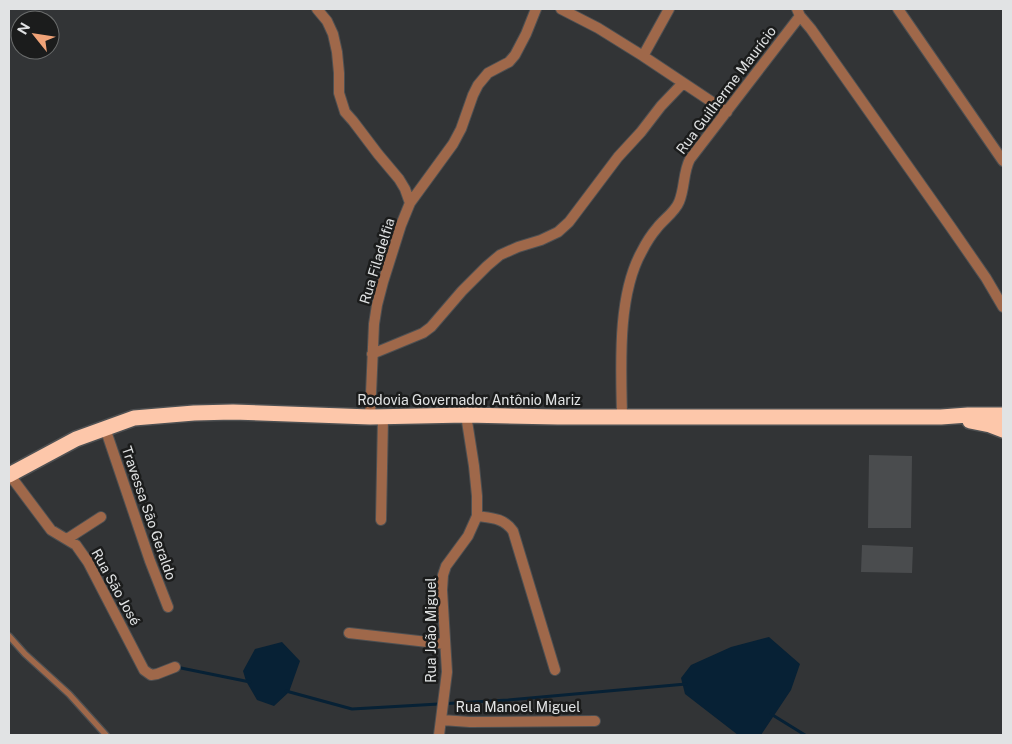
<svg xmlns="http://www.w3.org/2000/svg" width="1012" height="744" font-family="'Public Sans',sans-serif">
  <rect width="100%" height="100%" fill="#323436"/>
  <path fill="#072135" d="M769,637L800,664L791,690L761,735H738L685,694L681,678L691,665L731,647Z
    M282,642L300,661L289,692L274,706L257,700L246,681L243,671L255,649Z"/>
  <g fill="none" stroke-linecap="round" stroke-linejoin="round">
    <path stroke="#072135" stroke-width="3" d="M176,667L250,682
      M286,691L352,709L508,700L686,684
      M771,714L805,735"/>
  </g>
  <path fill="#4a4c4e" d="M869,455L912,456L911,528H868Z
    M862,545L913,547L912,573L861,572Z"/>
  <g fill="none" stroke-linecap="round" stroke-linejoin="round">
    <g stroke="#4e5052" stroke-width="8">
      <path id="lane" d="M9,636L25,654L69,694L106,735"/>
    </g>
    <g stroke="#4e5052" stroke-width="12">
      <path id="street" d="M317,9L327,21L333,34L337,52L339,73V93L345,112L353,121L378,154L399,179L405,189L410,203
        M561,9L598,28L643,56L727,112
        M898,9L1003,161
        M800,16L811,29L950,226L986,278L1003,307
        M643,56L669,9
        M372,354L423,333L431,327L462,291L487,266L500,255L518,247L541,240L558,232L569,222L618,157L641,132L661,106L683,83
        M622,416C621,366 617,295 642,251C646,243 651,235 657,228C663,220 675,212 679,202C685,188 683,172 690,159L800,16L797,9
        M370,417L374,324L377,305L383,282L401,225L410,203L453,144L461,129L473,95L478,85L488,73L509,62L515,55L526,34L536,9
        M105,428L150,561L168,607
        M9,474L51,530L76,545L88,562L144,670L151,675L157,674L175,667
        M477,516C492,518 504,518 513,531L555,670
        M381,520L383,417
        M67,539L101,517
        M349,633L445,644
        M442,720L470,722L595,721
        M439,735L447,672L442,590L443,575L446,566L468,536L477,516V496L474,466L466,415"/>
    </g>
    <g stroke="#4e5052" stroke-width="18">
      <path id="highway" d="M970,421L990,425L1003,430
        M9,475L76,439L134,418L194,413L233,412L370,417L466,415L558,417H941L968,415H1003"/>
    </g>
    <use href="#lane" stroke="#9f684a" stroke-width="5.5"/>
    <use href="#street" stroke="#9f684a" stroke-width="10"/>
    <use href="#highway" stroke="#fdc7aa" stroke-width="15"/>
  </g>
  <g text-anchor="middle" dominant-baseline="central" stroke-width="5" stroke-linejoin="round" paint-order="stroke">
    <g font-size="14" fill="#e1e3e4" stroke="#1b1c1c">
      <text transform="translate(726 90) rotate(-53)">Rua Guilherme Maurício</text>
      <text transform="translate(377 261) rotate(-73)">Rua Filadelfia</text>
      <text x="469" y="400">Rodovia Governador Antônio Mariz</text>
      <text transform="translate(149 513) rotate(71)">Travessa São Geraldo</text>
      <text transform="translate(116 587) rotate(61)">Rua São José</text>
      <text transform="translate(431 630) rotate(-90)">Rua João Miguel</text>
      <text x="518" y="707">Rua Manoel Miguel</text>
    </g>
  </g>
  <rect width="1012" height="744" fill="none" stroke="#e1e3e4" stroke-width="20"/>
  <g transform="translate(35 35) rotate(300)"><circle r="24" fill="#1b1c1c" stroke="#6a6c6c"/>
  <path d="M0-4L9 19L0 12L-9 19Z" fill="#f0a378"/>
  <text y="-8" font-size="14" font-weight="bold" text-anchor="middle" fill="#e1e3e4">N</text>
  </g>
</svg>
